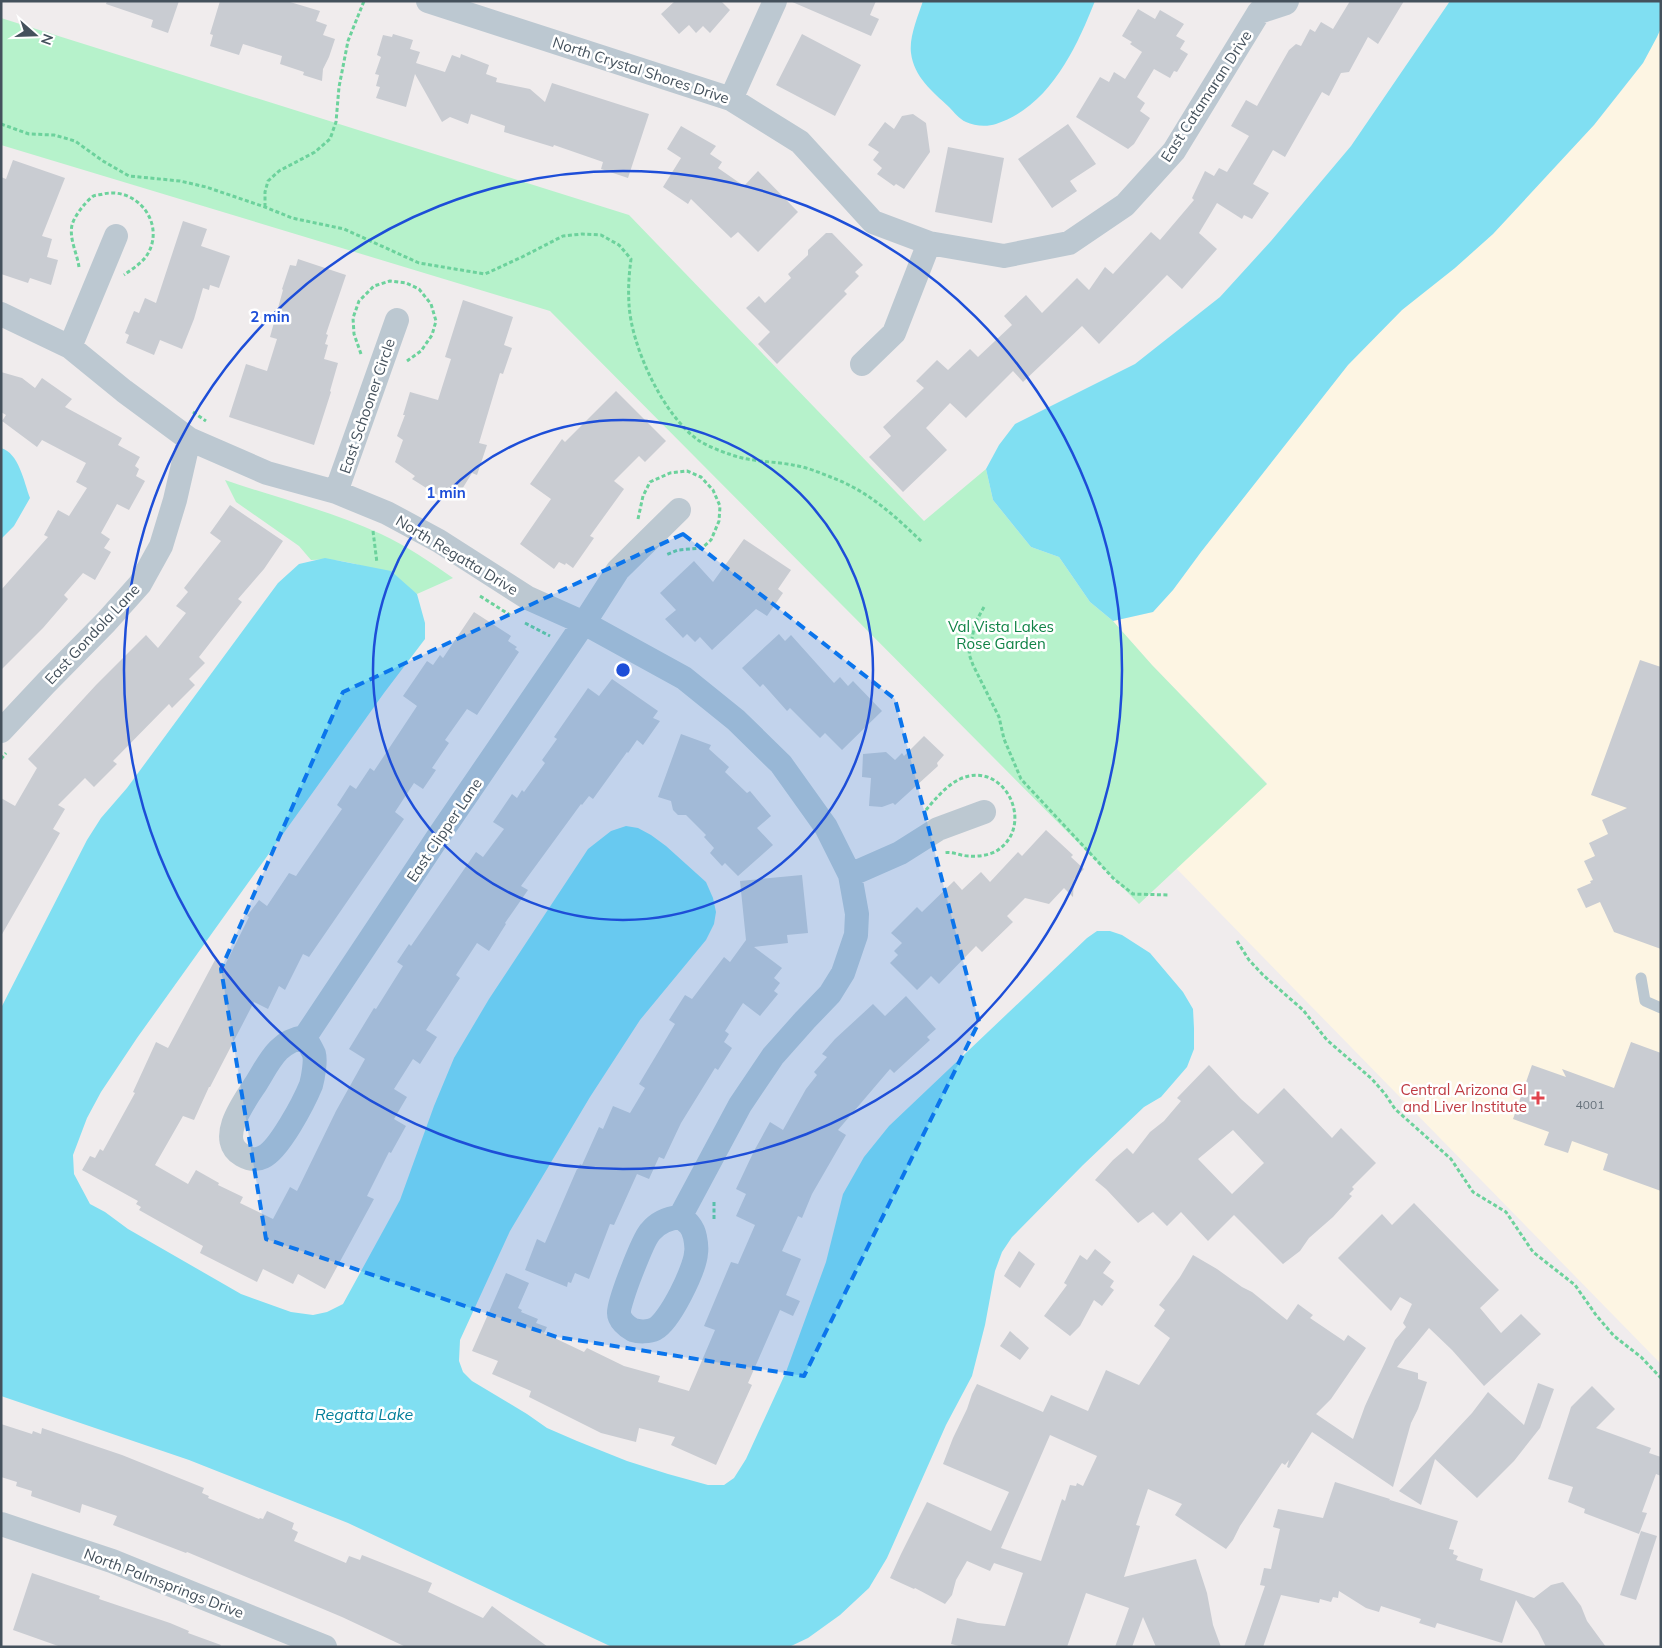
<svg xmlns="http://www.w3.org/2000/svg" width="1662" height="1648" font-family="Mulish,sans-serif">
  <rect width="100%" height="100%" fill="#f0eced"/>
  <path fill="#fdf5e3" d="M1661,28V1364L1176,868L1267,783L1152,665L1113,621L1153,612L1173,590L1201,552L1348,365L1402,310L1493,234L1594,125L1622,90L1643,63Z"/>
  <path fill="#b6f2cb" d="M1,18L629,215L924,521L986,469L993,500L1031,547L1059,557L1090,602L1113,621L1152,665L1267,784L1139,904L550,311L1,145Z
    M225,480C277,498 331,511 381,534C407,546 430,562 453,578L417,594C389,572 346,556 311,560L299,546L236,502Z"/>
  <path fill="#80dff2" d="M923,1H1095C1076,49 1049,107 996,124C987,127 974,126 966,122C959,119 954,112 949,107C932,91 914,77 911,53C909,37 918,16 923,1Z
    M1450,1H1661V28L1657,37L1643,63L1594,125L1493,234L1455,268L1402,310L1348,365L1201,552L1173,590L1153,612L1113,621L1090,602L1059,557L1031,547L993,500L986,469L999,445L1015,424L1135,364L1220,297L1271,241L1351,146Z
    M1,448C19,453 24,482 30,498L14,526L1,539Z
    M325,558L391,571L417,594L425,623V639L384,693L137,1038L101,1092L87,1118L73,1155L74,1174L90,1204L105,1212L128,1229L241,1294L291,1312L313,1315L327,1312L343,1304L400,1200L434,1106L454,1058L489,999L588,849L611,831L626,826L638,828L651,835L666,846L706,882L713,898L716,912L714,924L706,940L640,1020L590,1097L510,1231L460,1340L459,1361L463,1372L472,1381L527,1414L547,1428L577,1441L627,1461L668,1474L708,1485H724L734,1478L746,1459L786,1372L826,1262L843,1194L864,1157L889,1126L1087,938L1097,931H1110L1122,935L1150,953L1183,992L1193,1009L1194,1028V1049L1187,1067L1161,1097L1144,1107L1083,1165L1012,1237L1002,1252L995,1271L985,1325L972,1376L946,1425L887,1558L869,1588L840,1615L808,1638L789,1647H612L348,1523L189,1460L1,1396V1008L87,840L101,818L127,788L278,583L299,564Z"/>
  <path fill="#c9ccd2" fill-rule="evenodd" d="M107,1H179L168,33L151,27L153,20L106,4Z
    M220,1L290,2L320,11L316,21L327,25L323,35L335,39L329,57L323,69L322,81L303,75L304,72L280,64L282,56L243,44L239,55L210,46L213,35L210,34Z
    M675,1H721L730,10L710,33L703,26L696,33L689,25L679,34L661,14Z
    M790,1H876L870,15L879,19L871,36Z
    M1350,1H1404L1378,44L1368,37L1349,72L1341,73L1329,96L1322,92L1285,157L1273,150L1253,184L1269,193L1252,219L1244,215L1242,219L1217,203L1199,233L1217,249L1182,289L1167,275L1099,344L1082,326L1023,382L1013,371L966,418L950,403L926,428L947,450L903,492L869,457L891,436L883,427L924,388L916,381L937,360L948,370L970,349L978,357L1012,325L1004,316L1026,295L1042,313L1077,278L1089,290L1105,267L1113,274L1151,232L1160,240L1194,200L1192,198L1205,171L1214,176L1219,168L1227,172L1249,136L1231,126L1246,100L1257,106L1289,50L1296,44L1301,46L1310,29L1315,32L1321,22L1333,29Z
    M1138,9L1155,19L1160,10L1184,24L1176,36L1185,41L1180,49L1188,54L1177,72L1174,71L1170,78L1154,69L1137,97L1145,103L1140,111L1150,118L1134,144L1128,149L1076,117L1100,77L1109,82L1114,72L1125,79L1142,52L1130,44L1132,42L1122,36Z
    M393,34L413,40L410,49L420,52L416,63L445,72L452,55L460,58L461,54L489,65L486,74L497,78L496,82L530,89L545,102L552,83L649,114L628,178L601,169L603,162L554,145L553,147L504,132L505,126L471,114L468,124L450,117L442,122L415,74L406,107L376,98L380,87L376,86L379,75L375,74L381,57L377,55L383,35L392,37Z
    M802,34L861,65L835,116L776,85Z
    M913,114L926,123L930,152L904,189L896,184L894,186L877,174L882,168L873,160L879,152L868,145L885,122L894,129L902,116Z
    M1068,124L1096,164L1070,181L1077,191L1052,208L1018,159Z
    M681,126L716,146L710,154L722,162L718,168L744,186L758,171L798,212L758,252L738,232L731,238L691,199L688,204L663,187L681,158L667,149Z
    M948,147L1004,158L992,223L935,212Z
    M13,160L65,178L42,236L52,239L47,257L58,260L51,285L30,278L28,283L1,274V177L6,179Z
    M183,221L207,229L201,246L230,256L219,288L210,285L209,290L203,288L194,319L182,349L160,340L154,355L126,343L129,335L125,333L134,311L139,313L145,298L156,303Z
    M826,233H832L863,265L855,272L859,276L844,291L847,294L777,364L758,344L770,332L746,308L759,296L765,303L791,278L788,274L808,255V250Z
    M298,259L346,275L326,334L328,335L325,344L328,345L324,359L338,363L330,391L331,392L314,445L229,417L246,364L267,371L277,339L270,337L283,290L282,289L290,265L296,266Z
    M463,300L513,317L504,345L512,348L503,374L500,373L479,443L487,445L477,475L472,473L456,499L442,492L439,496L412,479L415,476L395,462L403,440L397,436L405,415H403L410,392L438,400L451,359L445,357Z
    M1,372L22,378L35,388L42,378L72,399L65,407L122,438L118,445L140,457L135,466L139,469L136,476L145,481L129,510L117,504L101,533L110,539L104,548L111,552L95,580L83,573L64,595L68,599L43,628L1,670V590L48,537L44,535L58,510L69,516L87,488L76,482L86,463L42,440L37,447L2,421L6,415L1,412Z
    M616,391L666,441L645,462L639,456L614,481L624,489L590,536L594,538L573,568L566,563L565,565L559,562L554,569L520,544L551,499L530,484L562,439L565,442Z
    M230,505L283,541L264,569L238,599L242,602L199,657L205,663L189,679L195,685L172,708L169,704L113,761L117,764L94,787L85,778L58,805L65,809L53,829L60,833L1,936V798L15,806L37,768L28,759L96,685L146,635L158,648L186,613L176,606L188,592L184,588L221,541L210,533Z
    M744,539L791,570L778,589L783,593L767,616L756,609L712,650L700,637L695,642L687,634L683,638L665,619L676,610L660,593L694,561L713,582Z
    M474,612L511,636L508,641L517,647L515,649L519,652L477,715L467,709L445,740L449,743L432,768L436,770L423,789L414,783L395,812L404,819L309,957L303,954L285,990L279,986L268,1009L254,1002L210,1087H209L194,1120L183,1116L155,1165L188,1184L196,1170L219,1183L218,1185L243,1197L240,1203L273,1219L290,1187L297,1191L336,1111L365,1059L349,1049L374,1008L376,1009L403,966L397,962L409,944L411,946L476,852L483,857L504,829L493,822L512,794L517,798L522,790L524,792L545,763L542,760L557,739L554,737L588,688L599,696L612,679L658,711L653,718L660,721L643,745L637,740L628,753L627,752L593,799L589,796L582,805L581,804L521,886L528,890L505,923L506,924L489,951L477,943L456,975L460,978L426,1030L437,1037L420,1064L413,1059L394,1089L407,1097L394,1119L406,1126L391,1153L389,1152L367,1196L374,1199L325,1289L298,1274L293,1284L263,1269L257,1282L200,1253L203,1246L139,1210L141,1207L136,1204L138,1201L82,1170L90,1156L95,1158L100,1149L103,1151L135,1093L133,1092L156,1042L168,1048L215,960L225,965L249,917L247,916L259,900L267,906L289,873L296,876L342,809L337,805L350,785L356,789L370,768L374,771L417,706L403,696L427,661L433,665L440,655L443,658Z
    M779,634L785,641L791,635L834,683L840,677L848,686L853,681L882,711L842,750L825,733L820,738L790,708L787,711L763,684L760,687L742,668Z
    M1640,660L1661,667V949L1614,932L1600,902L1586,908L1577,889L1591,883L1590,881L1593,880L1584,861L1595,856L1589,843L1608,834L1602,820L1627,808L1591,795Z
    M681,734L711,745L709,749L729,767L725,772L747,793L750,791L771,816L757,828L773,845L738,876L725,863L722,866L710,853L714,848L704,837L706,835L686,815H678L673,810L671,801L658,797Z
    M924,736L944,755L937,763L938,766L895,805L893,803L882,807L869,806L871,778L862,777L863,754L886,752L895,760L902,753L904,756Z
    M1046,830L1073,855L1071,857L1084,869L1074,879L1073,897L1064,888L1049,904L1025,898L1007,916L1013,922L982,952L976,946L939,984L931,976L917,990L890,963L898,955L894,951L902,943L891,933L917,907L922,912L954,881L962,890L981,872L990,882L1018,852L1022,856Z
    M802,875L808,933L787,935L788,943L754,947L782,968L774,978L780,983L774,991L778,994L760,1016L743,1003L725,1031L729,1034L724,1042L732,1048L718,1070L715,1068L681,1123L664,1159L659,1157L649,1179L637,1174L614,1225L610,1224L589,1279L575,1273L571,1283L568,1282L567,1287L525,1270L537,1239L545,1243L577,1169H578L580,1164L582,1165L599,1127L603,1129L613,1106L630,1113L645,1088L639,1084L675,1024L669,1020L685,995L692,999L724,957L730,962L746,940L740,881Z
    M906,996L936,1029L927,1037L930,1040L894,1073L890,1069L838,1130L846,1135L812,1194L802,1218L798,1216L782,1251L801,1259L786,1295L800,1301L793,1316L780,1310L748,1383L752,1385L716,1465L671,1445L675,1437L639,1428L636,1442L601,1433L529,1397L531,1391L492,1374L498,1361L472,1351L506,1273L529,1283L518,1308L522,1310L521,1312L538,1319L536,1323L547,1327L544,1333L584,1352L587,1348L624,1366L660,1376L658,1382L689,1391L715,1330L704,1326L731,1262L738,1264L755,1225L736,1216L746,1194L736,1189L754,1151L770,1122L783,1130L806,1089L817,1075L814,1072L827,1057L822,1054L835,1039L873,1004L885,1016Z
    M1631,1042L1661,1053V1191L1603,1170L1608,1154L1572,1141L1568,1153L1544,1145L1549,1132L1513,1119L1532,1065L1566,1077L1562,1069L1614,1088Z
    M1209,1065L1241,1099L1258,1114L1284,1088L1332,1138L1341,1128L1376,1163L1352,1187L1354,1189L1349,1194L1352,1196L1333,1217L1309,1238L1300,1251L1283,1264L1234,1215L1208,1241L1181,1212L1167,1226L1153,1212L1138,1223L1106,1189L1095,1180L1113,1160L1127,1148L1133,1154L1150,1132L1164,1121L1181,1101L1177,1098ZM1233,1130L1264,1163L1232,1194L1198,1159Z
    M1414,1203L1499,1290L1480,1308L1501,1333L1521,1314L1541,1334L1484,1386L1452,1350L1429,1328L1397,1367L1418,1373V1379L1427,1382L1418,1409L1411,1423L1393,1487L1312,1432L1289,1468L1287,1467L1289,1460L1285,1465L1282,1463L1240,1526L1233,1540L1226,1549L1175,1515L1182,1504L1148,1489L1136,1525L1140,1526L1124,1577L1196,1559L1207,1593L1213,1625L1221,1647H1156L1143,1617L1132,1647H1115L1129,1608L1086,1593L1067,1647H963L951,1644L957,1618L978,1623L1005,1626L1023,1573L994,1563L990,1571L967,1561L956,1580L952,1595L945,1604L915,1588L914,1589L890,1578L901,1554L927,1502L991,1531L1009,1492L943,1464L953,1438L967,1409L972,1394L977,1384L1043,1412L1051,1395L1088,1411L1106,1370L1139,1385L1170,1338L1154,1326L1165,1310L1159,1305L1180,1277L1193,1255L1217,1269L1242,1287L1252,1292L1287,1320L1298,1304L1313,1315L1310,1318L1344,1341L1348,1335L1366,1348L1331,1399L1316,1414L1353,1439L1365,1406L1395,1340L1406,1327L1403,1323L1412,1304L1400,1297L1391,1311L1338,1258L1382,1214L1392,1225ZM1050,1435L1097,1456L1083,1486L1077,1483L1076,1486L1070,1485L1065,1501L1062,1499L1041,1561L1001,1548Z
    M1095,1249L1111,1262L1103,1273L1114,1281L1110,1287L1114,1290L1102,1306L1094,1300L1080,1326L1070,1336L1044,1316L1067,1285L1064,1283L1080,1255L1087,1260Z
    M1019,1251L1035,1264L1020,1288L1004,1276Z
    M1010,1331L1029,1348L1020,1360L1000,1346Z
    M1538,1383L1554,1389L1540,1428L1514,1461L1477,1498L1435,1459L1421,1505L1399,1491L1472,1413L1488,1392L1524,1425Z
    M1592,1386L1615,1409L1596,1428L1651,1448L1649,1453L1661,1457V1476L1656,1474L1642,1512L1647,1513L1639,1534L1584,1513L1585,1509L1568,1502L1573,1487L1548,1479L1571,1407Z
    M1,1424L32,1434L33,1431L41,1434L42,1428L122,1455L204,1488L202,1493L209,1496L208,1498L259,1519L260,1518L263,1519L267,1511L294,1523L292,1529L298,1532L294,1541L346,1563L349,1556L360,1560L362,1555L400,1570L432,1583L428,1592L483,1618L492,1606L548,1647H406L342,1617L187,1552L186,1553L113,1525L117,1516L82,1504L80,1513L31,1496L32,1491L16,1486L17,1482L1,1477Z
    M1335,1482L1390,1499L1389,1501L1390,1500L1458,1521L1449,1549L1454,1550L1453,1554L1458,1556L1456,1560L1483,1569L1480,1580L1534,1598L1551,1585L1563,1582L1581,1606L1587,1621L1606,1647H1546L1538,1631L1516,1600L1502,1643L1437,1623L1435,1628L1419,1623L1421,1619L1381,1606L1379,1612L1366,1608L1339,1591L1338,1598L1333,1597L1331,1602L1320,1599L1319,1603L1281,1595L1263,1647H1244L1265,1586L1260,1585L1264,1568L1271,1569L1280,1529L1273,1527L1278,1509L1323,1518Z
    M1641,1531L1657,1536L1636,1600L1620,1595Z
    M32,1573L100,1596L99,1599L170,1623L189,1631L188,1633L221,1645L220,1647H61L13,1630Z"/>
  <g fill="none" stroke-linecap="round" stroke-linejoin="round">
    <path stroke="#6cd29c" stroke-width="3" stroke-dasharray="4 2.5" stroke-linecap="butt" d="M1,124L29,134L54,135L75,141L103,161L129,176L180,181L206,187L265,207L292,218L344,229L419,263L485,274L522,257L563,236L582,234L601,235L619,245L631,259C629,274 628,289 629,304C631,346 663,415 698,440C707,446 720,451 729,454C750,462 772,461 793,465C806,467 821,473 833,478C868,491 895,516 922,542
      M265,207V192L268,181L279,171L315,152L330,139L336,122L339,87L348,41L364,1
      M79,267C77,253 69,239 72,225C74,218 79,211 84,205C86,203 89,199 92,197C94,195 99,195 103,194C139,186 168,227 145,258C140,264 131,270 124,275
      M361,354L354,334L353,318L359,301L374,286L390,281L406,283L419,289L431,304L436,321L432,335L421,351L407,361
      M193,412L206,421
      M638,519L643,496L650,482L670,473L687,471L701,477L713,490L720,506L719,521L711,540L702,548L678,550L666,555
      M373,531L377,563
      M480,596L510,615
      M984,607L975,623L969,654L973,665L999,717L1004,739L1021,779L1114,879L1133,894L1168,895
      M525,623L550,636
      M1,759L6,753
      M926,810C935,799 947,785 960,779C1004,759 1036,824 998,850C991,855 978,857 969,856C960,856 953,851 943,853
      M1237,941L1249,960L1263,975L1303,1010L1327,1040L1372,1079L1385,1094L1395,1109L1451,1159L1473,1192L1506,1212L1533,1252L1575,1285L1596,1315L1614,1336L1641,1357L1661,1378
      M714,1202V1221"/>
    <path stroke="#bcc8d1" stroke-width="11" d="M1641,978L1645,1001L1661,1008"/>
    <path stroke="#bcc8d1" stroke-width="24" d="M428,1L731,99L800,142L873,222L929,243L1004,256L1069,243L1125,205L1174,151L1259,12L1286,3L1287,1
      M731,99L775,1
      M1,314L70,347L124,391L189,439L267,473L336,492L387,513L439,541L528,598L584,623L684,678L736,720L781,764L826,827L850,875L857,914L856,935L843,973L830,994L805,1020L773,1056L740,1105L680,1217
      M70,347L116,236
      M862,364L894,333L929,243
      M336,492L397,320
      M1,731L46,683L106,622L140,584L161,546L175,500L189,439
      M850,875L900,853L938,829L984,812
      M305,1037C308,1043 312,1049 314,1054C316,1061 313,1078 311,1085C304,1102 279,1150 263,1157C255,1161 249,1159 242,1155C216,1140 243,1103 255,1085C269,1063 277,1041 305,1037L440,834L584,623L618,570L679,510
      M680,1217C688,1222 693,1227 695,1237C696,1242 697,1248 696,1253C695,1269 670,1321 655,1329C649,1332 639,1332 633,1330C627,1327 619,1320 619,1313C618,1303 643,1240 650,1232C658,1222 669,1218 680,1217Z
      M1,1524L112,1561L325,1647"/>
  </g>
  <path fill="#0b75ec" fill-opacity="0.2" stroke="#0b75ec" stroke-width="4" stroke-dasharray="10 6" stroke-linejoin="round" d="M683,534L895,699L979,1022L804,1376L557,1337L266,1239L221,969L343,692Z"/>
  <g fill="none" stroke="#1d4ed8" stroke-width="2.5">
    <circle cx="623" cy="670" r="250"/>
    <circle cx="623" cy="670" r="499"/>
  </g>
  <path fill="#e0444e" stroke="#fff" stroke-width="2" d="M1535.5 1090.5h5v5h5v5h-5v5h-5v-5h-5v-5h5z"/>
  <g text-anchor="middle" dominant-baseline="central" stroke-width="5" stroke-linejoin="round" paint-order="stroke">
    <g font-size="12" fill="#65707a">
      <text x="1590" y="1104">4001</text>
    </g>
    <g font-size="15" fill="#44515c" stroke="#fff">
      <text transform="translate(641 70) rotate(18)">North Crystal Shores Drive</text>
      <text transform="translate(1206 96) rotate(-57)">East Catamaran Drive</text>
      <text transform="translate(367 406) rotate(-71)">East Schooner Circle</text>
      <text transform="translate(457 555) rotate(31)">North Regatta Drive</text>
      <text transform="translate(92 634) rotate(-47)">East Gondola Lane</text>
      <text transform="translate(444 830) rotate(-56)">East Clipper Lane</text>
      <text transform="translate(164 1583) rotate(21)">North Palmsprings Drive</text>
    </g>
    <g font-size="15" fill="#0f8245" stroke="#fff">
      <text x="1001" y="626">Val Vista Lakes<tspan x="1001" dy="17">Rose Garden</tspan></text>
    </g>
    <g font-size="15" fill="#be3a42" stroke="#fff" text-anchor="end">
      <text x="1527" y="1089">Central Arizona GI<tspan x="1527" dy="17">and Liver Institute</tspan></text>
    </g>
    <g font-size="16" font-style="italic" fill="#037f99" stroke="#fff">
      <text x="364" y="1414">Regatta Lake</text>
    </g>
  </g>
  <circle cx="623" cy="670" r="8" fill="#1d4ed8" stroke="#fff" stroke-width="2.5"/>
  <g font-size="15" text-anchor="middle" font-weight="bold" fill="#1d4ed8" stroke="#fff" stroke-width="5" stroke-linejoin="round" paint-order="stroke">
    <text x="270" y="322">2 min</text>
    <text x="446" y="498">1 min</text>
  </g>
  <rect width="1662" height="1648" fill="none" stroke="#44515c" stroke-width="5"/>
  <g transform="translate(35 35) rotate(110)" stroke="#ffffff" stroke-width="4" paint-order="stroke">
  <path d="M0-4L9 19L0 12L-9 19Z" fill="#44515c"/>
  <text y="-8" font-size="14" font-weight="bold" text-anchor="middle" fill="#44515c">N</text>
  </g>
</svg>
